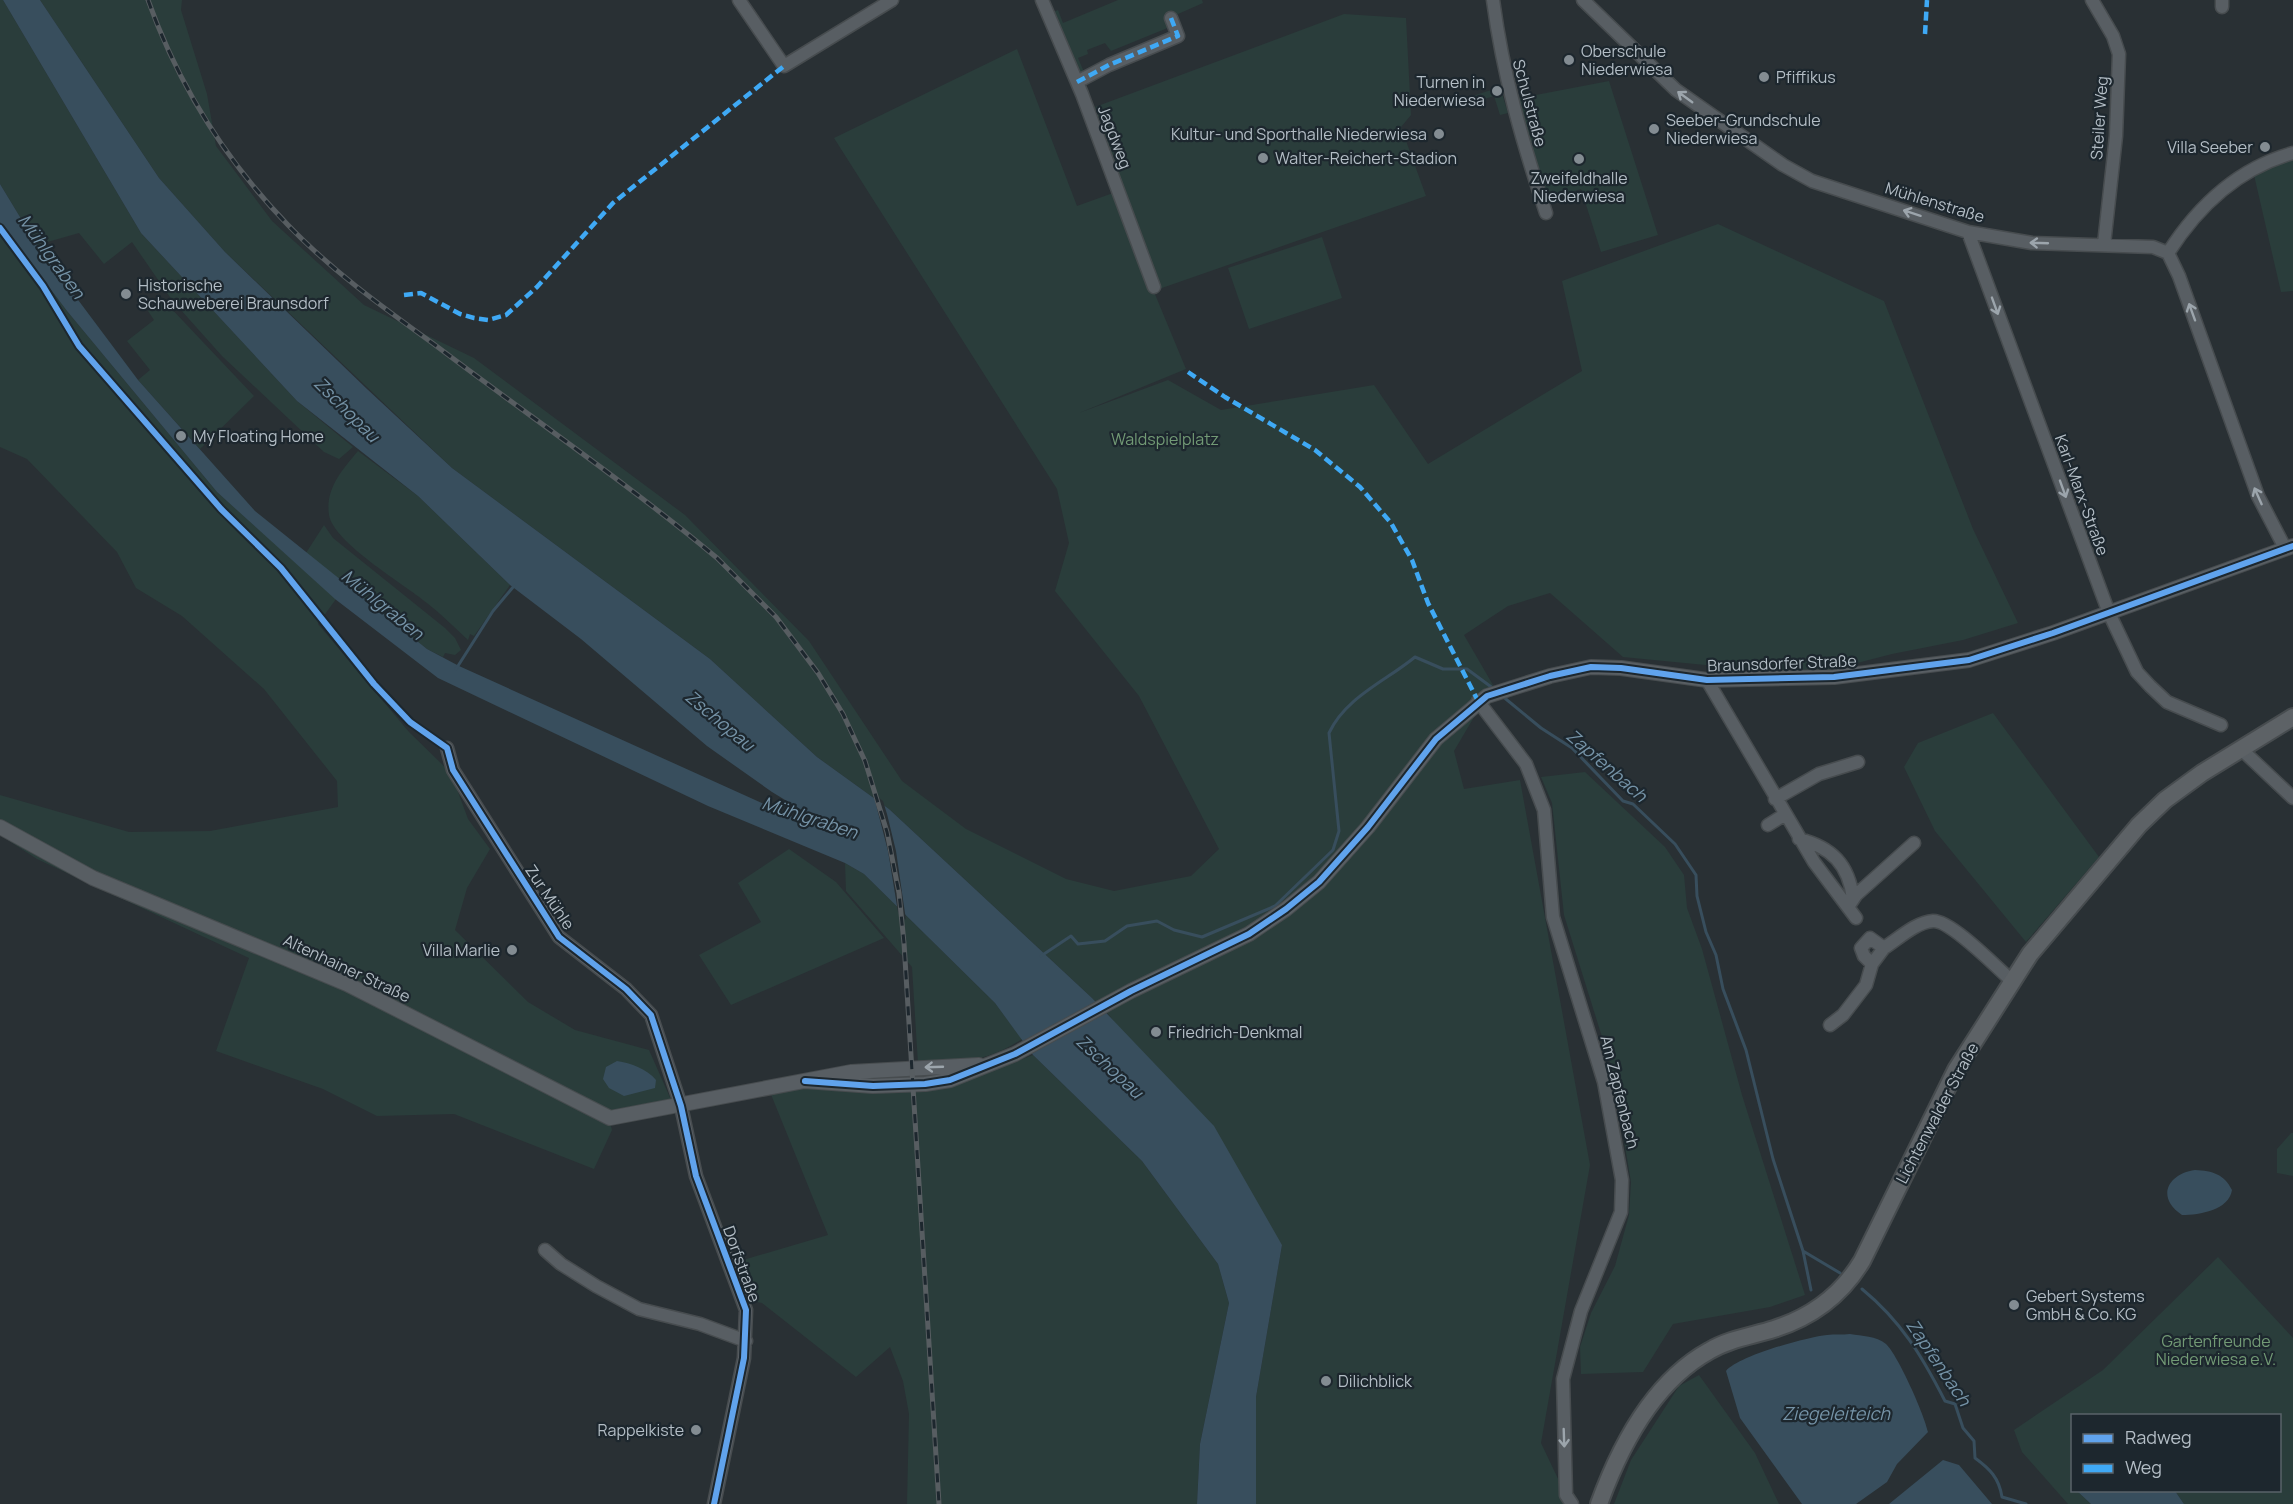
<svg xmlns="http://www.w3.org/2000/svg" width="2293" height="1504" font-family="Manrope,sans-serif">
  <rect width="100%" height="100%" fill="#293034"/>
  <path fill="#2a3d3b" d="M0,0H3L141,233L297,401L353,447L339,459L324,452L222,356L172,300L132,242L104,264L79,233L37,245L0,184Z
    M40,0H182L181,10L207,94L216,146L272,221L364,305L474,358L685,515L809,641L902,781L966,829L1066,879L1114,891L1191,876L1219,849L1139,696L1055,591L1069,543L1057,489L834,138L1017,49L1077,206L1113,193L1186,369L1079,413L1168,380L1221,410L1374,385L1428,464L1582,371L1562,281L1718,224L1884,301L1973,529L2018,623L1963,640L1892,654L1834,669L1757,670L1623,657L1550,593L1508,606L1464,635L1493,685L1454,751L1464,789L1520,780L1590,1165L1541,1443L1570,1504H1256V1397L1282,1245L1109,1015L1092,998L889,809L817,757L710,659L452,468L225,252L159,178Z
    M1118,0H1202L1203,3L1169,18L1170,27L1111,51L1105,43L1087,50L1088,54L1078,58L1084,72L1078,77L1053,12L1058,10L1063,23Z
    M1344,14L1406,18L1411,115L1401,127L1426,196L1159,289L1095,107Z
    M1609,81L1658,235L1601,252L1581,189L1545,200L1515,99Z
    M1500,87L1508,113L1500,115L1494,96L1469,104L1467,98Z
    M2293,158V291L2281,292L2254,175Z
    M0,222L67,311L217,492L336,599L318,624L409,732L451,773L468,819L490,849L467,888L455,930L528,1002L575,1030L649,1050L672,1102L607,1112L612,1130L594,1169L454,1114L377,1116L323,1089L216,1051L249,958L37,859L0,835V795L129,832L210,831L338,807L337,781L264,689L182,616L136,588L117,552L27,459L0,447Z
    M1322,237L1342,298L1249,329L1228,268Z
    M161,302L167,304L254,396L200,449L138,380L150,370L127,341L154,320L148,311Z
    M358,451L418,496L510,585L474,636L470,634L468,640C454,627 441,614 427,603C404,584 334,543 329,515C325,488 343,469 358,451Z
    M324,525L333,538L445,628L455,638L461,650L455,655L445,653L443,657L427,649L306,553Z
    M1993,713L2099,857L2026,942L1935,831L1904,767L1918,743Z
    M1585,772L1665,847L1684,875L1687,908L1702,949L1742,1095L1805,1295L1770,1307L1673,1324L1643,1372L1581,1374L1580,1347L1591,1313L1615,1266L1629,1215L1631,1182L1612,1069L1564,915L1552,803L1541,777Z
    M789,849L836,882L884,938L731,1005L699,955L761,922L738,883Z
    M845,863L864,874L995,1003L1022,1039C986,1063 960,1062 918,1064L912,967L846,891Z
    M1033,1055L1142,1161L1218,1264L1229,1303L1200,1444L1197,1504H907L909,1414L903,1381L890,1347L856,1377L762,1303L748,1300L733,1263L828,1235L770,1092L789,1088L970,1079Z
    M2291,1133H2293V1176L2277,1173V1149Z
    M2218,1257L2293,1338V1504H2184L2175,1491L2280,1490V1416H2072V1490L2077,1491L2091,1504H2068L2022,1452L2014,1430L2103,1370Z
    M1699,1375L1755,1453L1779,1504H1614L1631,1460L1679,1386Z"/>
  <path fill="#384e5d" d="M3,0H40L159,178L225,252L367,389L452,468L710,659L817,757L889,809L1092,998L1214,1126L1282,1245L1256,1397V1504H1197L1200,1444L1229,1303L1218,1264L1142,1161L1033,1055L995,1003L864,874L845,863L708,806L438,678L335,599L217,492L67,311L0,222V184L37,245L138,380L255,511L427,649L459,666L808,824L813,817L772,792L707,746L581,639L510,585L418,496L297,401L141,233Z
    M617,1061C631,1063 647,1069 656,1080L655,1088L624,1096L609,1088L603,1079L606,1067Z
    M2195,1170C2213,1171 2224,1174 2232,1190C2229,1210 2200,1215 2182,1215C2156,1198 2167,1174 2195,1170Z
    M1850,1334C1862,1336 1876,1336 1886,1344C1898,1355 1925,1416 1928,1432L1897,1464L1887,1482L1856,1504H1802L1740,1418L1726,1371C1738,1356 1807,1337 1827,1335C1835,1334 1842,1335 1850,1334Z
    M1943,1460L1959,1465L1992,1504H1889Z
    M2077,1491H2175L2184,1504H2091Z"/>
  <path fill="#293034" d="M873,793L883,801L887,814L896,851L906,920L898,912L888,851Z"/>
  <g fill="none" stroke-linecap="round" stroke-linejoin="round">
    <path stroke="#384e5d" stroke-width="3" d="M456,669L493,611L514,586
      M1501,695L1541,728L1572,748L1623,801L1633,804L1675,844L1696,875L1697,896L1706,932L1716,955L1723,989L1746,1050L1773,1159L1803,1251L1840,1273
      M1041,956L1071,936L1078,944L1105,941L1127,926L1157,921L1174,930L1202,937L1275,906L1333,850L1339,831L1329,733C1346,697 1386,681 1415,657L1443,669H1467L1494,689
      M1803,1251L1811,1290
      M1862,1289C1901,1321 1922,1356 1945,1401L1955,1404L1963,1428L1974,1441L1975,1458C1990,1469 1999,1478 2002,1497L2026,1504"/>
    <g stroke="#474c4f" stroke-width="15">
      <path id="minor" d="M739,0L784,66L892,0
        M1042,0L1082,94L1154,287
        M1493,0C1503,75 1522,141 1546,213
        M1583,0L1676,90L1783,165L1812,181L1968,232L2032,243L2153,247L2168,253L2179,276L2258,496L2285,548
        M2092,0L2113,36L2119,54L2116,136L2104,244
        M2222,7V0
        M1077,82L1109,65L1178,36L1171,18
        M1968,232L2109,613L2137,672L2150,686L2167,702L2221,725
        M2168,253C2198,206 2239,168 2293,153
        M1707,680L1814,862L1856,918
        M1478,701L1526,764L1544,810L1553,917L1604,1082L1622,1180L1621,1212L1581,1311L1563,1379L1566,1495L1572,1504
        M447,748L453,770L559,937L626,989L651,1015L681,1106L696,1176L746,1310L744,1358L714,1504
        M2240,748L2293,798
        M1775,799L1819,774L1858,762
        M1768,825L1784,815
        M1799,839C1831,847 1849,864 1853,899
        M1848,907L1856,895L1914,843
        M1872,964L1864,956L1861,948L1870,938L1884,948C1898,939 1916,922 1933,921C1951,920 1997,968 2011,980
        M1830,1025L1843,1015L1866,985L1872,964L1884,948
        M545,1250L561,1264L596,1286L639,1309L700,1324L746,1341"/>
    </g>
    <g stroke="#474c4f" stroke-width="16">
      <path id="tertiary" d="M0,827L93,878L347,984L610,1118L851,1072L979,1065
        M805,1081L873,1086L925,1084L950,1080L1015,1054L1131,991L1249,934L1286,909L1319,882L1368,827L1436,739L1487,696L1550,676L1591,667L1621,668L1707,680L1834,677L1969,660L2053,633L2293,546"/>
    </g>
    <g stroke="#474c4f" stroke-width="20">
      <path id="secondary" d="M1599,1504C1620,1446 1653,1382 1709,1351C1729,1339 1752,1336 1774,1329C1812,1317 1841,1296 1862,1261L1956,1070L2030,954L2139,825L2165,800L2202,773L2293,717"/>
    </g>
    <use href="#minor" stroke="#585e63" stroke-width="12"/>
    <use href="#tertiary" stroke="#585e63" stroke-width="14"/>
    <use href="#secondary" stroke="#5d6266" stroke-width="16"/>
    <g stroke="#575d61" stroke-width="5">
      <path id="rail" d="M148,0C178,84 226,161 288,225C332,271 384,308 435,345C529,416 627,483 717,558L776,617L818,673L843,714L865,761L887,832L899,893L904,943L939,1504"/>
    </g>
    <use href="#rail" stroke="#1d272e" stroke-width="3" stroke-dasharray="9" stroke-linecap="butt"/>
    <path stroke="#3fa9f5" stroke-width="4.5" stroke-dasharray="9 4.5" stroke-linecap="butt" d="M1925,34L1927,0
      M1077,82L1109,65L1178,36L1171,18
      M404,295L421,293L460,314L474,318L488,320L506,315L537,287L613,203L784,66
      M1188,372L1225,397L1315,450L1360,487L1391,523L1412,560L1428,603L1478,701"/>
    <g stroke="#1d272e" stroke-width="10">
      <path id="cycleway" d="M0,228L43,286L79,346L221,509L281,568L374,684L410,722L447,748L453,770L559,937L626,989L651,1015L681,1106L696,1176L746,1310L744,1358L714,1504
        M805,1081L873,1086L925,1084L950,1080L1015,1054L1131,991L1249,934L1286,909L1319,882L1368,827L1436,739L1487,696L1550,676L1591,667L1621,668L1707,680L1834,677L1969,660L2053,633L2293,546"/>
    </g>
    <use href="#cycleway" stroke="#60a3ed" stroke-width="6"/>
  </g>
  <defs><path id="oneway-shaft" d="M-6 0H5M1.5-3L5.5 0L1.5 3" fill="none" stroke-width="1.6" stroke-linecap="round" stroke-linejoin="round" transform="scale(1.5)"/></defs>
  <g stroke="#9ca5ac">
    <use href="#oneway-shaft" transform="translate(1685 97) rotate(-144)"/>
    <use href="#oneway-shaft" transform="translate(1912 213) rotate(-162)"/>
    <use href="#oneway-shaft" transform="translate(2039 243) rotate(-178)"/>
    <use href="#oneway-shaft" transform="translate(1995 306) rotate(70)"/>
    <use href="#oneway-shaft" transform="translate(2192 312) rotate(-110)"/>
    <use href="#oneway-shaft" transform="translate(2063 489) rotate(70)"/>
    <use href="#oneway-shaft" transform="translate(2258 496) rotate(-114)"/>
    <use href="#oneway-shaft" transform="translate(934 1067) rotate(178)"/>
    <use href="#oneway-shaft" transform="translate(1564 1438) rotate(88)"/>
  </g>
  <g fill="#838c92" stroke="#1d272e" stroke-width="2">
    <circle cx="1569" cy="60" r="6"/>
    <circle cx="1764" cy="77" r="6"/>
    <circle cx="1497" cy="91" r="6"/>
    <circle cx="1654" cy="129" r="6"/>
    <circle cx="1439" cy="134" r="6"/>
    <circle cx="2265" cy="147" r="6"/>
    <circle cx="1263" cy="158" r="6"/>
    <circle cx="1579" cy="159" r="6"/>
    <circle cx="126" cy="294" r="6"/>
    <circle cx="181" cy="436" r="6"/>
    <circle cx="512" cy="950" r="6"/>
    <circle cx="1156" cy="1032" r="6"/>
    <circle cx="2014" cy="1305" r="6"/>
    <circle cx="1326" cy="1381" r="6"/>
    <circle cx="696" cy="1430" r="6"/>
  </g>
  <g text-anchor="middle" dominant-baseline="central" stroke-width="4.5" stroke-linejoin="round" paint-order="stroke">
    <g font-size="16" fill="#b3bdc5" stroke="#1d272e" text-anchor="start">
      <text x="1581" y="51">Oberschule<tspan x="1581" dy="18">Niederwiesa</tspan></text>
      <text x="1776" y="77">Pfiffikus</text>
      <text x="1485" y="82" text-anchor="end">Turnen in<tspan x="1485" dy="18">Niederwiesa</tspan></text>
      <text x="1666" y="120">Seeber-Grundschule<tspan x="1666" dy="18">Niederwiesa</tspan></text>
      <text x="1427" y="134" text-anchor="end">Kultur- und Sporthalle Niederwiesa</text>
      <text x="2253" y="147" text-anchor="end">Villa Seeber</text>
      <text x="1275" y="158">Walter-Reichert-Stadion</text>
      <text x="1579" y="178" text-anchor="middle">Zweifeldhalle<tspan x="1579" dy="18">Niederwiesa</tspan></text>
      <text x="138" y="285">Historische<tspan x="138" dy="18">Schauweberei Braunsdorf</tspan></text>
      <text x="193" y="436">My Floating Home</text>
      <text x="500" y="950" text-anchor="end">Villa Marlie</text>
      <text x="1168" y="1032">Friedrich-Denkmal</text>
      <text x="2026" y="1296">Gebert Systems<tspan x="2026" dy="18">GmbH &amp; Co. KG</tspan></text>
      <text x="1338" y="1381">Dilichblick</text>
      <text x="684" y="1430" text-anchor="end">Rappelkiste</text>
    </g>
    <g font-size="16" fill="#b3bdc5" stroke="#1d272e">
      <text transform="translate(1530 103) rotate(75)">Schulstraße</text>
      <text transform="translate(2099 118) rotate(-86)">Steiler Weg</text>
      <text transform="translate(1115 137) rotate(69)">Jagdweg</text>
      <text transform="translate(1935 202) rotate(17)">Mühlenstraße</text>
      <text transform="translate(2082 495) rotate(70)">Karl-Marx-Straße</text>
      <text transform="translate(1782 663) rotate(-2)">Braunsdorfer Straße</text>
      <text transform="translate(550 897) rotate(56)">Zur Mühle</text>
      <text transform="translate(347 968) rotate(25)">Altenhainer Straße</text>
      <text transform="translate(1620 1092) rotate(76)">Am Zapfenbach</text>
      <text transform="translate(1937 1113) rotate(-62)">Lichtenwalder Straße</text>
      <text transform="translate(742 1264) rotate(70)">Dorfstraße</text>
    </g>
    <g font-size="16" fill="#729a75" stroke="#1d272e">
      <text x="1165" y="439">Waldspielplatz</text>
      <text x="2216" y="1341">Gartenfreunde<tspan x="2216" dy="18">Niederwiesa e.V.</tspan></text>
    </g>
    <g font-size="18" font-style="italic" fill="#7593a7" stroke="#1d272e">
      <text transform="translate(52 256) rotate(54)">Mühlgraben</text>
      <text transform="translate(347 409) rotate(45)">Zschopau</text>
      <text transform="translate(383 604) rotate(39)">Mühlgraben</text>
      <text transform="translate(720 720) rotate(40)">Zschopau</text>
      <text transform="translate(1607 765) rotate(41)">Zapfenbach</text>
      <text transform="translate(810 817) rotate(18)">Mühlgraben</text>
      <text transform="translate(1110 1066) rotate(43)">Zschopau</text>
      <text transform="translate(1939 1362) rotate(56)">Zapfenbach</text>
      <text x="1836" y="1413">Ziegeleiteich</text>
    </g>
  </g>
  <rect x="2071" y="1414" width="210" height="78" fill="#1d272e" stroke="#59636a" stroke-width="1.5"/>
  <rect x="2083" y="1434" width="30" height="9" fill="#60a3ed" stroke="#59636a" stroke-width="1.5"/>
  <text x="2125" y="1444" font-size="18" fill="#b3bdc5">Radweg</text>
  <rect x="2083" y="1464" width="30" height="9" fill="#3fa9f5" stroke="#59636a" stroke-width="1.5"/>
  <text x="2125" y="1474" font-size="18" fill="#b3bdc5">Weg</text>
</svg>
